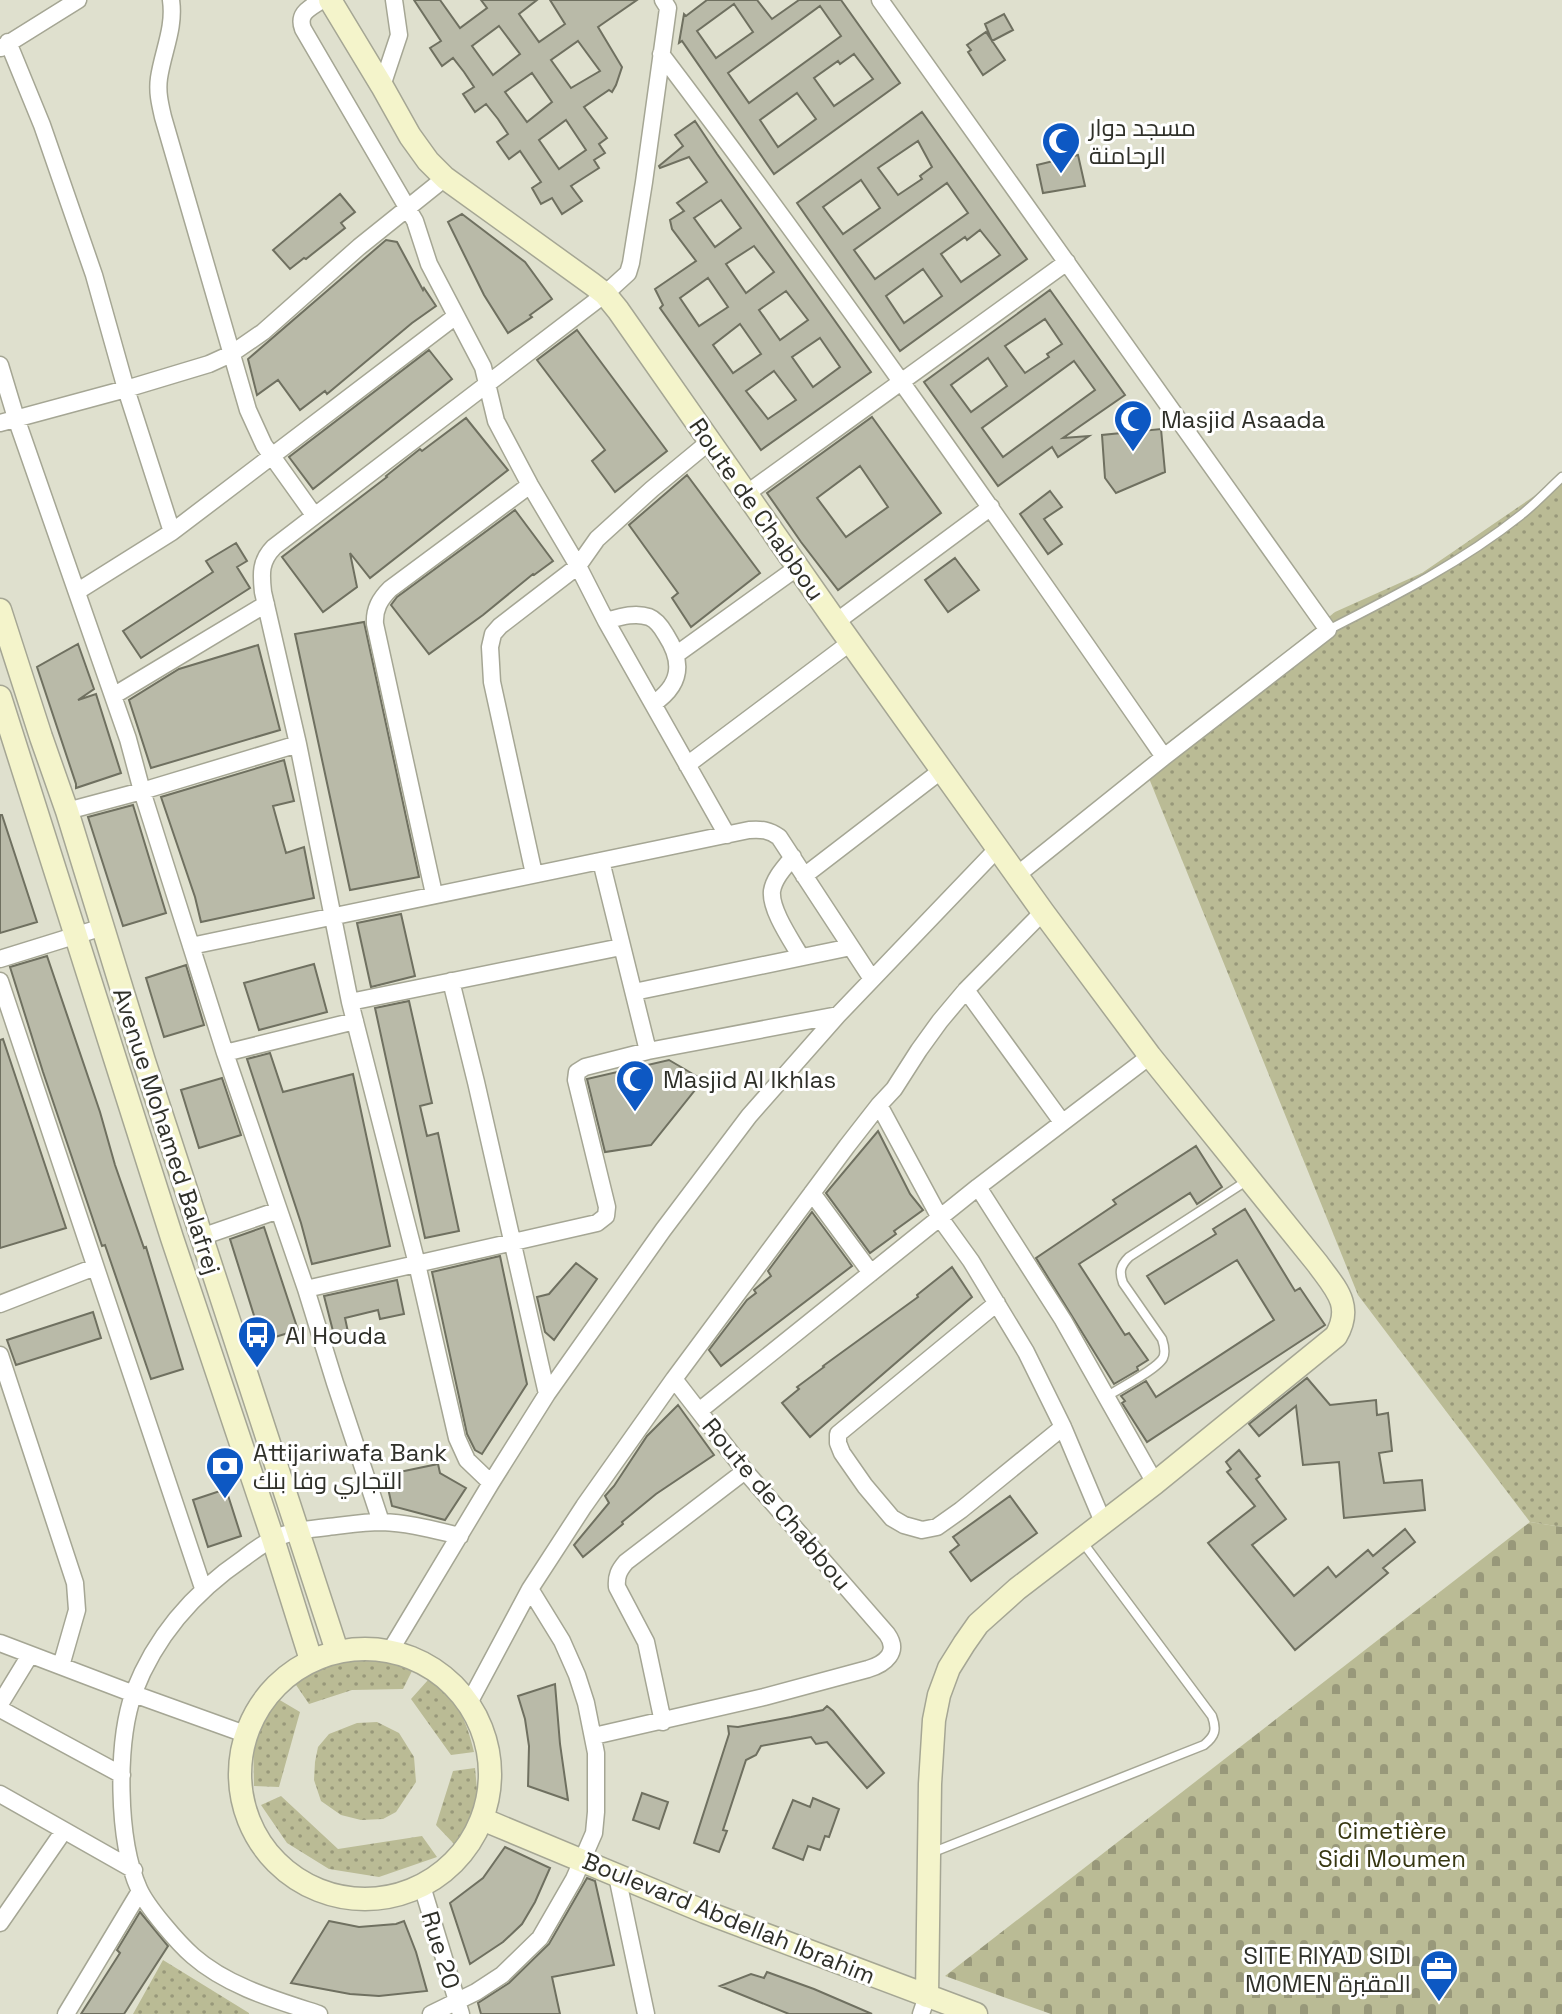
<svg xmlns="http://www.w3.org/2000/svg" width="1562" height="2014" font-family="'Space Grotesk',Cairo,sans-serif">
  <defs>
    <pattern id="grass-dots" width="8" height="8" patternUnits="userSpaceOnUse" patternTransform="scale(2)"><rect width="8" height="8" fill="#babb95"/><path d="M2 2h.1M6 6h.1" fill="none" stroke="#98987a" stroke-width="1.8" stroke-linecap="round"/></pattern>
    <pattern id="cemetery-stones" width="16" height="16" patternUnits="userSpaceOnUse" patternTransform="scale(2)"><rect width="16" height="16" fill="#babb95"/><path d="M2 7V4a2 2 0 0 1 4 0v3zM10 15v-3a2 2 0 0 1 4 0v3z" fill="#98987a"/></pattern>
  </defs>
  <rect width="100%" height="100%" fill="#dfe0ce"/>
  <path fill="url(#grass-dots)" d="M1562,477V1527L1530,1522L1358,1295L1144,766L1335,612L1422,573Z
    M342,1655H381L413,1669L403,1689L352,1690L309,1704L294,1682L313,1667Z
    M428,1680C457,1700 466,1718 474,1752L451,1755L411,1699Z
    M278,1699L300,1712L279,1787L254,1786L253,1733L258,1715Z
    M377,1722L399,1733L414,1757L416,1782L396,1812L383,1819L361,1820L341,1815L321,1801L314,1780L315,1762L318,1747L329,1734L357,1723Z
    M475,1768L479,1811L454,1844L436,1825L453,1771Z
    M281,1796L338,1849L422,1836L437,1857L379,1877L329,1869L287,1843L261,1805Z
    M163,1960L249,2013V2014H133Z"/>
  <path fill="url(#cemetery-stones)" d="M1530,1522L1562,1527V2014H1051L945,1976Z"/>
  <path fill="#b9baa8" stroke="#6f7060" stroke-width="2" fill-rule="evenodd" d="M414,0H440L460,28L487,8L481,0H537L519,14L539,42L565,24L550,0H637L598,27L622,67L616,85L612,92L609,90L584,107L607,138L599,144L605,153L594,160L599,168L571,186L582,201L562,214L552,198L541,204L532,188L541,182L520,151L509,159L497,142L508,134L498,119L486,104L475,112L463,94L474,87L464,72L453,58L442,66L430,48L441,41ZM499,26L520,54L493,75L472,46ZM578,41L600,71L571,88L551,60ZM532,73L552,102L527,122L505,92ZM566,120L586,150L559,169L539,140Z
    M707,0H757L772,19L799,0H841L900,83L774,174L682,41L679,43L684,14L686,16ZM734,4L753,32L716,58L697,31ZM820,6L841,36L749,103L728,73ZM854,54L873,79L834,106L814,78L838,61L840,64ZM797,93L816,119L778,147L760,120Z
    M1004,14L1013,30L992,41L985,24Z
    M986,32L1005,60L983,75L968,52L971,50L967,45Z
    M922,112L1027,259L900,351L797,203ZM918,141L932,167L920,176L922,179L898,195L878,168ZM861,180L880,208L843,234L823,207ZM947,183L968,213L875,279L854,250ZM980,230L1000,255L961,282L941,254L965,237L967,240ZM923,269L942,296L904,323L886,296Z
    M695,121L717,154L871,372L761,450L660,308L663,305L655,289L696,261L672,229L670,220L684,211L677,203L707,182L689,157L660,168L659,166L683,146L675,135ZM721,200L741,228L715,247L694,218ZM754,246L774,272L746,293L726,264ZM708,278L728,307L699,326L680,298ZM786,291L808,320L780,340L759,310ZM740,324L761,354L733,373L713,345ZM820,338L840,367L813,387L792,357ZM774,371L796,400L768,419L746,391Z
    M1078,155L1085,186L1043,193L1037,165Z
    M340,194L355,212L341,223L345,228L306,259L304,258L290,269L273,250Z
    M462,214L525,262L552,299L530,315L532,317L508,333L484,295L448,222Z
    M386,240L397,242L423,290L424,288L436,306L412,323L327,394L325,391L300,410L278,380L257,395L248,359Z
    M1050,290L1125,395L1063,438L1089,436L1058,457L1052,447L998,486L924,382ZM1045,319L1062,344L1047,354L1049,357L1025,373L1005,346ZM988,358L1007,386L971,412L951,385ZM1074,361L1095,390L1003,457L982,428Z
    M577,330L667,451L615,492L592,461L605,450L537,360Z
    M429,350L452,379L313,489L289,457Z
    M872,417L941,513L838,590L801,542L767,493ZM860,466L888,507L846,537L817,498Z
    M466,418L508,470L370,578L350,553L357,587L323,612L282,557L387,477L386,476L420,449L422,451Z
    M1161,429L1165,472L1116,493L1105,478L1102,435Z
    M687,475L760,573L691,627L672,598L678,593L629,525Z
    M1050,491L1062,507L1044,519L1062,544L1048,554L1020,514Z
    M515,510L553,561L534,575L533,574L483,615L429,654L391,605L397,597Z
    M236,543L247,561L237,567L250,588L141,658L123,631L213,572L206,561Z
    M955,558L979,590L948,612L925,580Z
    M364,622L419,877L350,890L295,634Z
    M78,644L94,689L78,700L96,694L121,773L76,788V784L37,667Z
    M258,645L280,730L151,768L129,700L179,669Z
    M284,760L294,801L273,806L286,853L304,847L314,898L201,922L195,897L161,797Z
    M133,805L166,913L123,926L88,817Z
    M0,815H2L37,922L0,933Z
    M401,914L415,976L371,987L357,923Z
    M47,956L100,1112L115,1165L144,1248L146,1247L183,1369L151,1379L105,1245L102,1246L43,1072L10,967Z
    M314,964L327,1012L259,1030L244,983Z
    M186,965L204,1025L164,1037L146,978Z
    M409,1001L432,1103L420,1106L427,1136L438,1133L459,1231L425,1238L375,1008Z
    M3,1039L66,1228L0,1248V1040Z
    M270,1053L283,1092L353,1074L390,1246L312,1264L301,1223L247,1059Z
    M669,1060L703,1080L651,1145L605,1152L587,1079Z
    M222,1078L241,1135L199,1148L181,1090Z
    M878,1131L910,1194L923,1210L894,1231L896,1234L870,1253L826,1193Z
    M1196,1146L1222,1187L1197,1204L1190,1193L1079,1264L1125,1335L1129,1333L1148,1360L1137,1367L1138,1370L1114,1384L1036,1258L1116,1204L1113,1200Z
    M1245,1209L1295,1291L1300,1288L1325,1325L1147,1442L1122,1403L1125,1401L1121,1396L1146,1381L1156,1397L1274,1320L1237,1260L1165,1304L1147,1276L1216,1234L1213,1229Z
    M812,1212L852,1266L721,1366L709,1350L747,1300L756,1293L754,1290L771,1276L768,1271Z
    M264,1227L298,1330L262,1341L230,1239Z
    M500,1256L527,1384L482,1454L475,1450L467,1434L432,1272Z
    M576,1263L597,1279L554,1340L545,1332L537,1297L549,1294Z
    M952,1267L972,1297L810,1437L782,1403L799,1389L797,1387L824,1367L823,1366L918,1297L917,1295Z
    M397,1280L404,1314L380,1319L378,1310L345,1318L348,1332L334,1335L324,1296Z
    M93,1312L101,1338L16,1365L7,1340Z
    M1307,1378L1330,1405L1376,1400L1377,1415L1388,1413L1392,1451L1379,1453L1384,1483L1422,1480L1425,1510L1344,1518L1339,1462L1303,1465L1296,1406L1259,1436L1249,1424Z
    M678,1405L714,1455L656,1494L622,1522L623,1524L583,1557L574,1545L609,1503L605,1496L614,1486L647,1436Z
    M1239,1450L1260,1476L1256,1479L1286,1519L1252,1545L1294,1596L1328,1567L1336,1577L1368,1550L1373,1556L1405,1529L1415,1542L1383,1568L1388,1573L1295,1650L1208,1543L1255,1506L1227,1472L1231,1469L1226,1462Z
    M438,1464L440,1473L466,1488L445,1520L392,1506L385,1475Z
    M226,1489L241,1536L208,1547L193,1500Z
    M1010,1496L1037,1533L971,1581L950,1552L959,1545L953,1537Z
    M555,1684L560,1744L568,1800L528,1786L529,1746L525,1719L518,1696Z
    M827,1706L833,1711L884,1773L867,1788L827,1742L816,1744L811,1737L761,1746L756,1755L746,1760L723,1830L727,1831L719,1852L694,1843L729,1734L728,1726L738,1727L791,1717L823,1710Z
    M642,1793L668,1802L659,1829L633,1820Z
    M813,1798L839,1809L829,1837L825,1836L820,1850L808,1846L803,1860L773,1848L793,1800L810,1807Z
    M505,1847L550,1868L535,1902L522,1924L503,1942L470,1964L450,1903L483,1878Z
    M587,1878L595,1881L614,1965L552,1977L560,2014H481L478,2003L509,1983L549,1944Z
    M140,1912L168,1946L124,2014H81L120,1953L117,1950Z
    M329,1921L359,1927L396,1924L404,1921L416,1952L427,1991L379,1996L350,1994L291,1983Z
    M767,1972L814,1989L872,2014H789L720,1986L751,1974L764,1978Z"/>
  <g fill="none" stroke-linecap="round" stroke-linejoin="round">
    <g stroke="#a5a694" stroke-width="11">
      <path id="lane" d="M1328,630C1395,596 1462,562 1521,515C1535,504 1548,490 1562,477
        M1107,1396C1119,1389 1157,1369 1163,1358C1166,1352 1164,1345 1162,1339L1123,1283C1119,1272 1120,1266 1129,1257L1248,1180
        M931,1853L1204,1745C1215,1736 1217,1730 1212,1716L1081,1540"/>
    </g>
    <g stroke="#a5a694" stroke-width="19">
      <path id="street" d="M171,0C175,28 163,51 159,78C157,92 160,104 163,117L248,410L264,445L314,515
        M322,0C310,8 297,13 303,29L415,221L429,264L483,367L496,421L530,485L578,566L606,621L727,835
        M880,0L1328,630L1164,757L1017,875
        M8,42L42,125L94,275L126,389L172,532
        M1,48L78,0
        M661,54C835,284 1000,520 1164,757
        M382,86L399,35L394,0
        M0,365L16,418L128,739L142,791L225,1053L306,1289L335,1383L381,1522
        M0,423L126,389L209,364L231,354L263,332L359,247L445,178
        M746,494L1067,262
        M78,591L172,532L456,316
        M606,621C620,617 635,612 649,617C657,620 662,628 666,635C684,663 681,685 653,704
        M836,622L991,507
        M677,654L798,567
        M113,696L266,604
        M687,765L851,642
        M67,811L142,791L298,744
        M793,857C785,867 774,878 772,891C770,910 792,941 801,957
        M601,861L648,1051
        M534,874L492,682L490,647L493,634L500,626L578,566L597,539L652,489L709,442
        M804,876L942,770
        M434,894L375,624C374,609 380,599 390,589L530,485
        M191,946L749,830C762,829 769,830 779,837L872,979
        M0,959L103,927
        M0,981L203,1588
        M451,981L476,1082L547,1394
        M966,990L1062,1122
        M634,992L851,947
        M350,1002L621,947
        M225,1053L355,1021
        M879,1105L940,1218L971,1261L1026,1352L1063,1427L1103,1522
        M978,1187L1063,1320L1155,1483
        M812,1193L871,1273
        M201,1237L279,1210
        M306,1289L597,1223L606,1216L607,1207L576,1080L577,1072L585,1067L648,1051L838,1015
        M997,1303L838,1434V1443L842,1453L865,1486L892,1518L904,1525L922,1530L937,1527L961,1510L1063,1427
        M0,1304L95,1267
        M0,1355L75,1583L77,1610L61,1666
        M699,1411L978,1187L1150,1056
        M491,1483L467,1460L457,1438L417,1264L350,1002L298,744L263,592C261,574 260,561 274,547L605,294L628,273L631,263L644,182L668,8L663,0
        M530,1589L584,1506L674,1379L847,1146L879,1105L894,1089L919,1050L940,1021L966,990L1043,912
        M0,1643L134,1694L245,1734
        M390,1651L491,1483L547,1394L663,1230L749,1116L838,1015L998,848
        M0,1704L30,1655
        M0,1709L122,1775
        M663,1722L646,1642L617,1587C616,1576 619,1570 626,1562L745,1471
        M594,1736L764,1697L868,1669C885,1664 900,1652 887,1634L745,1471L674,1379
        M0,1794L134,1870
        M617,1876L646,2014
        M422,1886L461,2014
        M0,1923L63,1832
        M66,2014L140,1891
        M319,2014C276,2000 227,1986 193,1956C178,1943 147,1907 139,1889C117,1840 116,1743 134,1692C156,1635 194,1592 244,1558C253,1551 264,1543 275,1538C292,1531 309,1529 328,1527C346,1525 364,1522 382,1522C409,1523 434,1530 460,1536
        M431,2014L476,1992L502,1975L540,1938L574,1879L594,1833L596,1812V1753L586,1703L577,1675L562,1641L530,1589L469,1703
        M921,2014L927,1996"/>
    </g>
    <g stroke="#a5a694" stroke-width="25">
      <path id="secondary" d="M330,0L382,86L410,136L428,161L445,178L592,284L605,294L618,310L836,622L1043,912L1150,1056L1317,1263C1335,1288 1354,1305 1336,1336L1155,1483L1017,1589L978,1624L964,1644L949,1668L939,1695L934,1720L930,1784L927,1996
        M0,610L41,737L67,811L144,1061L337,1651
        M0,697L172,1238L273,1539L311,1660
        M240 1774a125 125 0 1 1 250 0a125 125 0 1 1-250 0Z
        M482,1819L705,1912L976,2014"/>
    </g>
    <use href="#lane" stroke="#fff" stroke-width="8"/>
    <use href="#street" stroke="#fff" stroke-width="16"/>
    <use href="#secondary" stroke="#f4f4cb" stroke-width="22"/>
  </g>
  <defs>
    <g id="mosque-pin" transform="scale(2)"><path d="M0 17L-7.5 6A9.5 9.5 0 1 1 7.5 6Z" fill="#0d58c3" stroke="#fff"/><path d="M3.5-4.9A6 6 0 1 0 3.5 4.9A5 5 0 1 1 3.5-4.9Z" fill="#fff"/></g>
    <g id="bus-pin" transform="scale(2)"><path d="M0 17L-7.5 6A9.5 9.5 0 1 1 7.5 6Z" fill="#0d58c3" stroke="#fff"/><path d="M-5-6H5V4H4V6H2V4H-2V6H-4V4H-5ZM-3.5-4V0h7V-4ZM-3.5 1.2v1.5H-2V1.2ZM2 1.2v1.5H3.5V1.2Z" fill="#fff"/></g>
    <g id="bank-pin" transform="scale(2)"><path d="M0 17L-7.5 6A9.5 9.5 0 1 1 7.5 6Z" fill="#0d58c3" stroke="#fff"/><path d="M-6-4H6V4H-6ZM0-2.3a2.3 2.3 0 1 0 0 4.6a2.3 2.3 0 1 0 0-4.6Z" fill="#fff"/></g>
    <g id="office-pin" transform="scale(2)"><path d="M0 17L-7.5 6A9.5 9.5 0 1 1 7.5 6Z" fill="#0d58c3" stroke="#fff"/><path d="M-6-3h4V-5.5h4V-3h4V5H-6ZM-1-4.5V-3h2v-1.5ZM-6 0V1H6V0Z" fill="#fff"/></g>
  </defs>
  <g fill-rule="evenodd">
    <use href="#mosque-pin" x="1061" y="141"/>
    <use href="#mosque-pin" x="1133" y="419"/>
    <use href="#mosque-pin" x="635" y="1079"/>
    <use href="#bus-pin" x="257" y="1335"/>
    <use href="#bank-pin" x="225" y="1466"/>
    <use href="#office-pin" x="1439" y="1969"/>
  </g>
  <g text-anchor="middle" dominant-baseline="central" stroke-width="6" stroke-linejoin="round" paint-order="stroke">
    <g font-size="24" fill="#2f3029" stroke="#fff" text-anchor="start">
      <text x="1089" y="127">مسجد دوار<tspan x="1089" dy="28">الرحامنة</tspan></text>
      <text x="1161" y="419">Masjid Asaada</text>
      <text x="663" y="1079">Masjid Al Ikhlas</text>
      <text x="285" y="1335">Al Houda</text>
      <text x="253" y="1452">Attijariwafa Bank<tspan x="253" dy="28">التجاري وفا بنك</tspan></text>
      <text x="1411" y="1955" text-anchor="end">SITE RIYAD SIDI<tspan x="1411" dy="28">MOMEN المقبرة</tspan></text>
    </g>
    <g font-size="24" fill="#2f3029" stroke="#fff">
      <text transform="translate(757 509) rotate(55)">Route de Chabbou</text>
      <text transform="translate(167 1131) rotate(72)">Avenue Mohamed Balafrej</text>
      <text transform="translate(777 1504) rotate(50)">Route de Chabbou</text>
      <text transform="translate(729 1918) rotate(22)">Boulevard Abdellah Ibrahim</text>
      <text transform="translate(441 1950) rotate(73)">Rue 20</text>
    </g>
    <g font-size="24" fill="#373711" stroke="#fff">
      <text x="1392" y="1830">Cimetière<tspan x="1392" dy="28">Sidi Moumen</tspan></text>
    </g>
  </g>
</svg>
